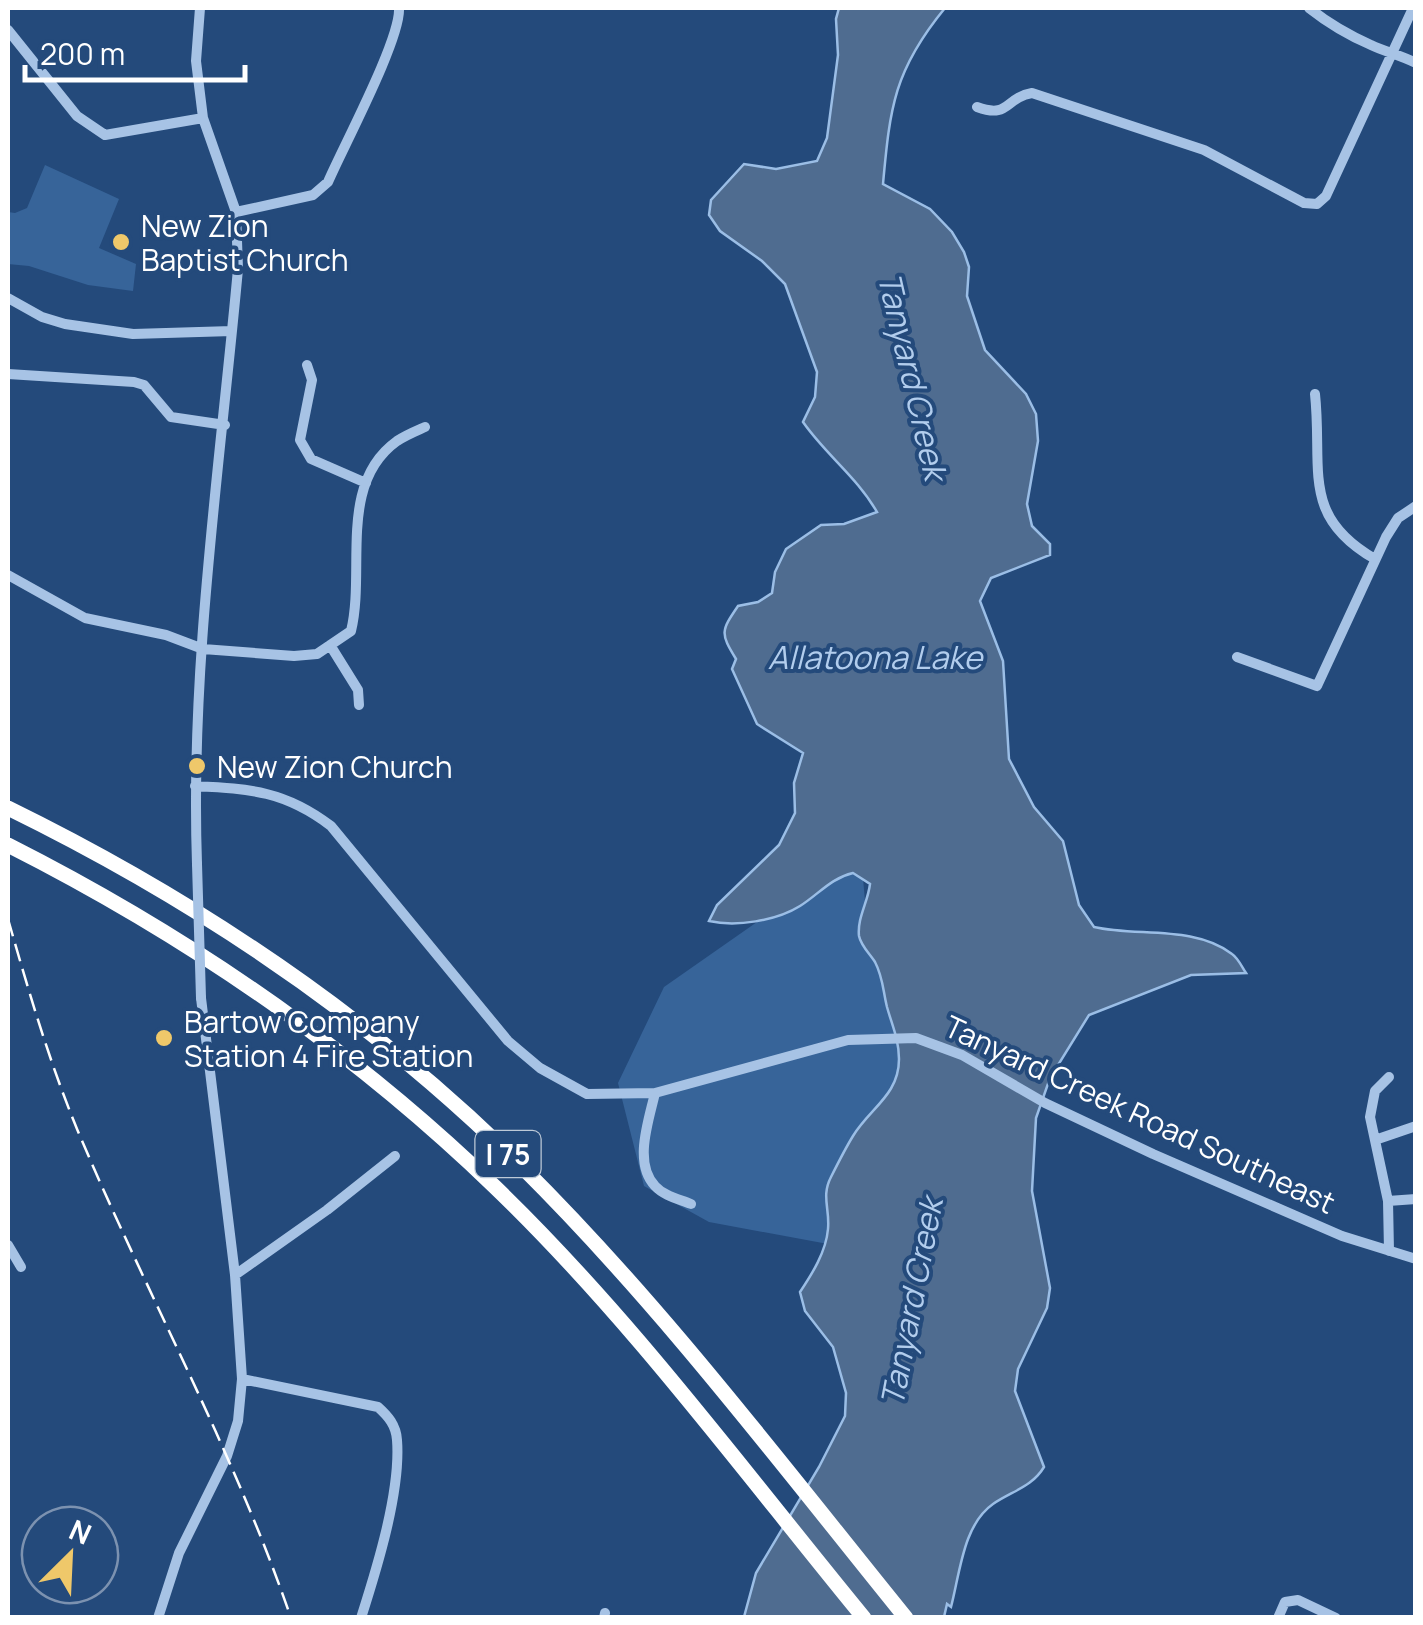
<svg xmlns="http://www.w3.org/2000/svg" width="1423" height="1625" font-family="Manrope,sans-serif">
  <rect width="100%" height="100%" fill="#244a7b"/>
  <path fill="#376499" d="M45,165L119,199L99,248L136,264L133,291L88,285L29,266L8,264V212L15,213L27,208Z
    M862,867L865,901L862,933L899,1017L908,1071L828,1244L709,1222L644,1186L618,1083L664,987L757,922L795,905L834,872Z"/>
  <path fill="#4f6c90" stroke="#9bbee6" stroke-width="2.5" d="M839,8H945C894,70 890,107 883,184L930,209L952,232L964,252L969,267L967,296L985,350L1026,394L1036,414L1038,441L1027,504L1032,526L1050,544V555L991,578L980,601L1003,661L1009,759L1034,807L1063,841L1079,905L1094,927C1137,937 1194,925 1232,954C1238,958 1242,967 1246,973L1191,975L1089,1015L1050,1078L1036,1118L1032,1191L1050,1288L1047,1308L1018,1369L1015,1391L1044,1467C1032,1487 1012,1491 993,1504C963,1525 960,1573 951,1607L947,1604L944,1617H744L756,1573L819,1467L845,1416L846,1393L833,1347L805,1311L800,1292C812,1274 826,1252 828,1229C830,1209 821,1196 831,1177C838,1163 845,1149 853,1136C870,1108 899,1095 899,1059C899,1040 892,1025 887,1007C883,991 883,977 875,962C870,954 861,946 859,936C857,918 868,902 870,884L853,873C831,878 819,894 800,906C776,921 736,927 709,921L717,905L779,845L795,813L794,783L803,753L757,724L732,669L736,659C720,633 721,631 738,606L758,602L772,593L775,572L786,549L821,525L844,524L877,512C857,477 826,455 803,422L815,397L817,372L785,284L762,261L720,231L709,215L711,200L744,164L776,169L817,161L827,138L838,55L836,19Z"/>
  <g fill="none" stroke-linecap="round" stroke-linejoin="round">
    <path stroke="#a7c3e5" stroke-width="10" d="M1309,8C1328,23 1348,35 1371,45C1386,52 1400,55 1416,63
      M8,30L77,116L105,135L203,118
      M977,107C1010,119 1004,98 1032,93L1204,150L1304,203L1317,204L1326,196L1413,8
      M236,212L313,195L328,182C343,147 401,39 399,8
      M8,298L42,317L65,324L133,334L232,331
      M307,365L312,380L300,440L311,459L366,483
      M8,374L134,382L144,385L171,417L225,425
      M1315,394C1323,469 1300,516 1375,559
      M8,575L85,618L166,635L203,649L294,656L317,654L351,631C366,570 337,484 397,441C406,435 416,431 425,427
      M330,645L358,690L359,705
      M1237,657L1317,686L1386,537L1398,518L1416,506
      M195,786C251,789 285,791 331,826L508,1041L540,1068L587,1094L655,1093L848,1040L916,1038L962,1055L1045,1103L1153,1154L1342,1236L1416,1259
      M197,864C190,666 220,466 238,269L236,212L203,118L196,61L200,8
      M1389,1077L1375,1091L1370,1117L1388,1201L1389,1251
      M655,1093C649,1120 633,1163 655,1186C664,1196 679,1199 691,1204
      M1375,1140L1416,1126
      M1388,1201L1416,1199
      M8,1245L21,1267
      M235,1275L327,1210L395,1156
      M242,1379L378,1407C388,1416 396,1425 397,1440C401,1491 377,1568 361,1618
      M158,1618L179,1553L227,1456L238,1421L242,1379L235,1275L201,998
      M604,1618L605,1613
      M1278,1618L1285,1602L1298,1600L1336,1618"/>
    <path stroke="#fff" stroke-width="15" d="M8,808C196,900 373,1019 522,1167C662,1306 782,1465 906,1618
      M8,845C186,935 351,1048 495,1187C631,1318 744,1472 864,1618"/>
    <path stroke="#fff" stroke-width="2.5" stroke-dasharray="18 8" stroke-linecap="butt" d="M8,919C28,989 49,1061 77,1129C146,1293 233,1449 291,1618"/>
    <path stroke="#a7c3e5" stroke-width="10" d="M197,864L201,998"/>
  </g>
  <g fill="#efc86a" stroke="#244a7b" stroke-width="4">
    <circle cx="121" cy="242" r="10"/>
    <circle cx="197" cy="766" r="10"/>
    <circle cx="164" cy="1038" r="10"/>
  </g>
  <g text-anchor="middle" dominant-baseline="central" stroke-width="8" stroke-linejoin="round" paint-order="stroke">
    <rect fill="#244a7b" stroke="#bdc9d7" stroke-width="2.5" x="475.5" y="1131" width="65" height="46" rx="8"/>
    <g font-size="28" font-weight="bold" fill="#fff">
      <text x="508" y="1154">I 75</text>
    </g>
    <g font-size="30" fill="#fff" stroke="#244a7b" text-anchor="start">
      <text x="141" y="225">New Zion<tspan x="141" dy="34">Baptist Church</tspan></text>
      <text x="217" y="766">New Zion Church</text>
      <text x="184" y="1021">Bartow Company<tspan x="184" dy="34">Station 4 Fire Station</tspan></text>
    </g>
    <g font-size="30" fill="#fff" stroke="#244a7b">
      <text transform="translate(1140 1114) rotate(25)">Tanyard Creek Road Southeast</text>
    </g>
    <g font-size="32" font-style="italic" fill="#b2cded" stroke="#244a7b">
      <text transform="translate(913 376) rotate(77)">Tanyard Creek</text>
      <text x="875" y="657">Allatoona Lake</text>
      <text transform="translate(911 1302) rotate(-79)">Tanyard Creek</text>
    </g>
  </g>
  <rect width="1423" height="1625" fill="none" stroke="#ffffff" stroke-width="20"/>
  <g transform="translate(70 1555) rotate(24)"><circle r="48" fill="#244a7b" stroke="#7c92b0" stroke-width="2.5"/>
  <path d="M0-8L18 38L0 25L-18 38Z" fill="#efc86a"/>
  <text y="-15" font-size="28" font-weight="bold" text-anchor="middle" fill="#ffffff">N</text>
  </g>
  <path d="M25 65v15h220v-15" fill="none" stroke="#ffffff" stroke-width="5"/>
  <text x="40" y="65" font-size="30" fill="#ffffff" stroke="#244a7b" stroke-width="8" paint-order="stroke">200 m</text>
</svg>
